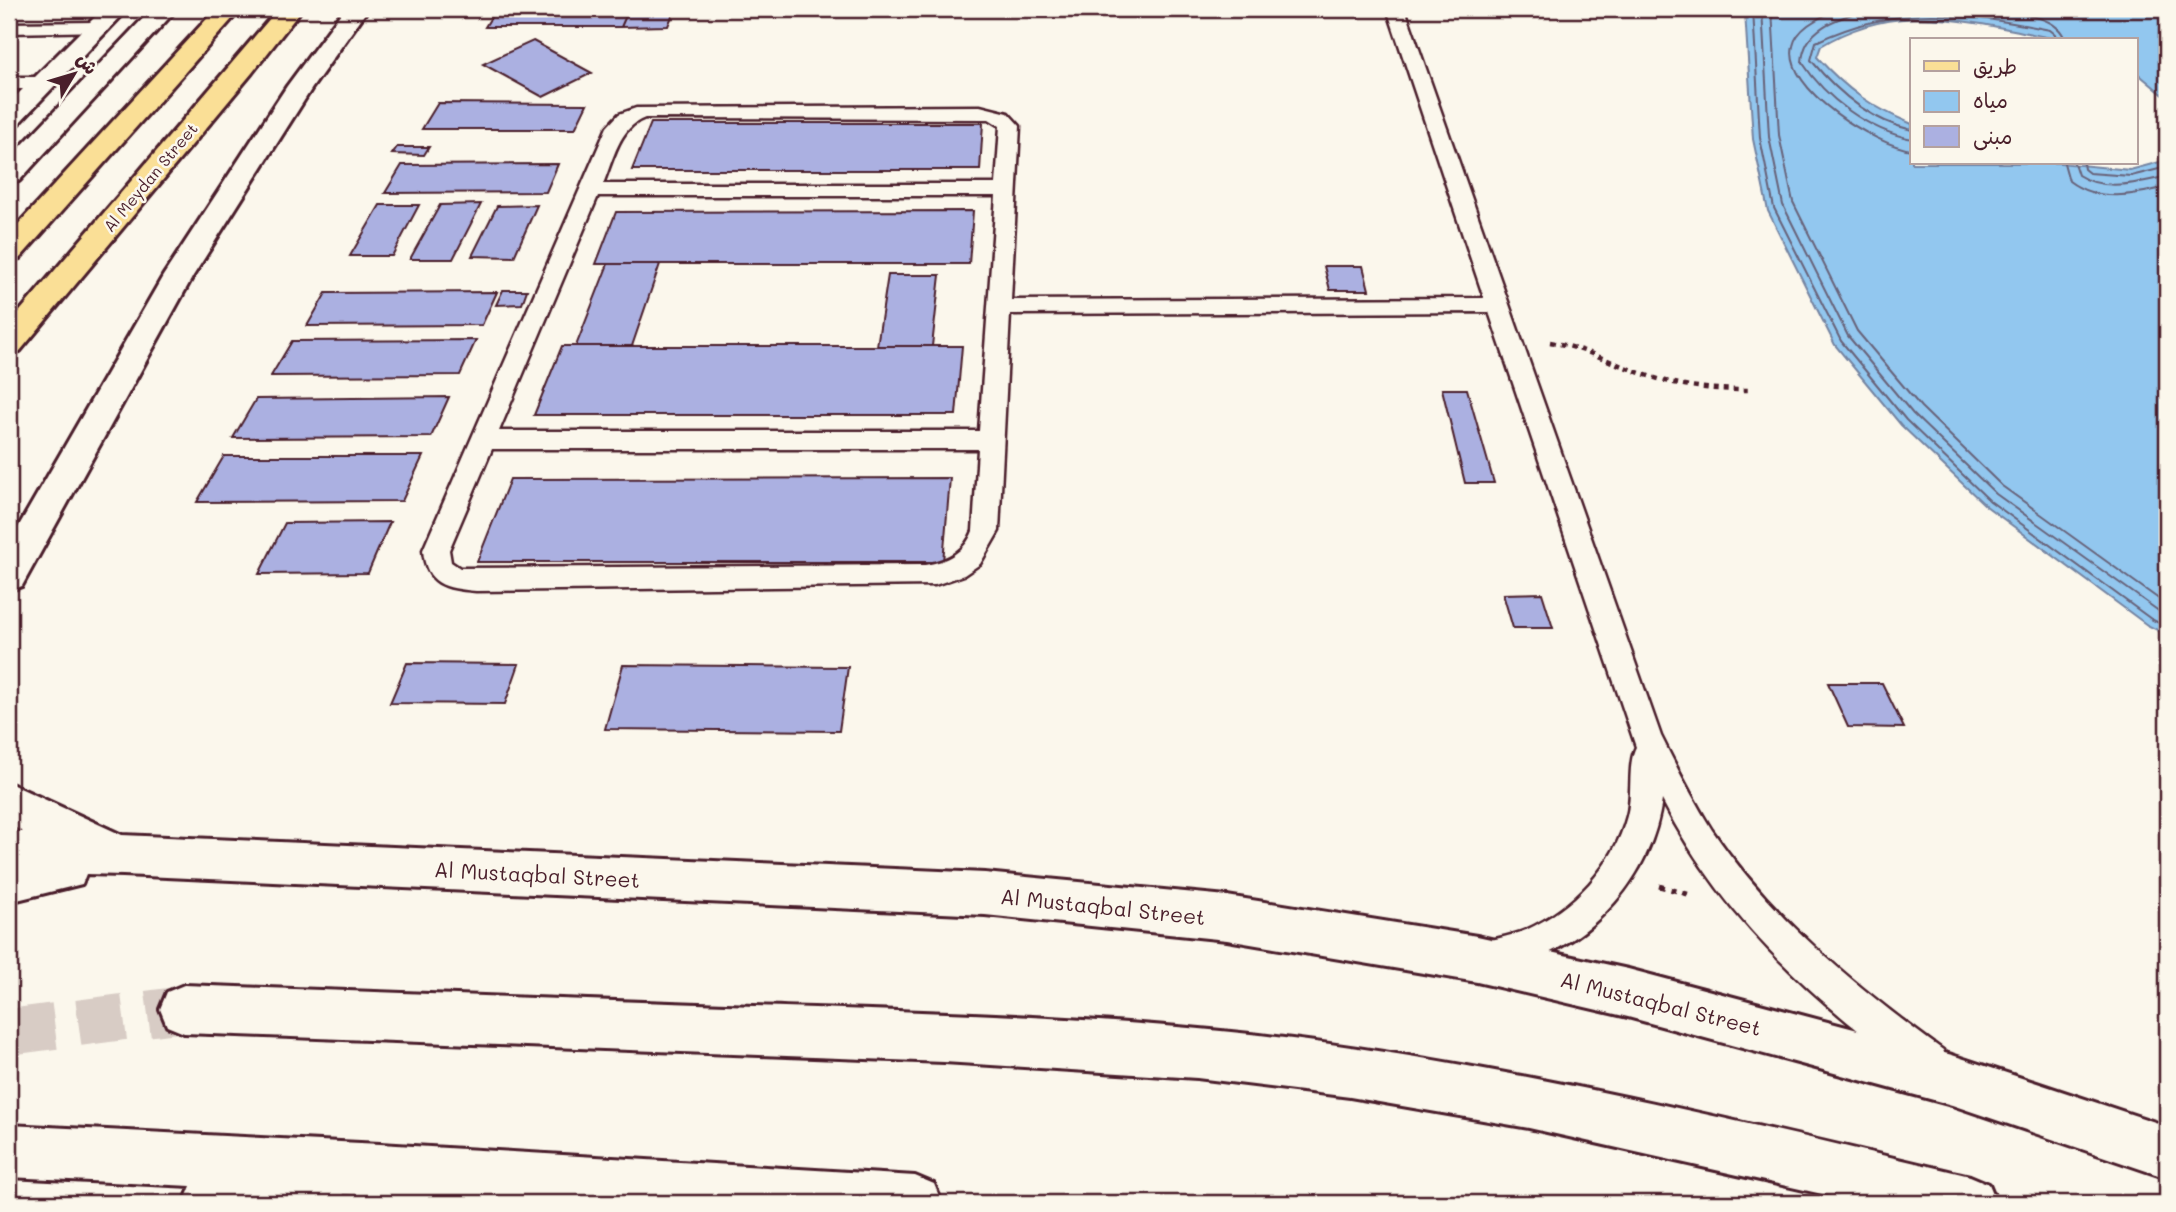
<svg xmlns="http://www.w3.org/2000/svg" width="2176" height="1212" font-family="Mali,'Playpen Sans Arabic',sans-serif">
  <rect width="100%" height="100%" fill="#fbf7ec"/>
  <filter id="ink" filterUnits="userSpaceOnUse"><feTurbulence type="fractalNoise" baseFrequency=".0143" numOctaves="2"/><feDisplacementMap in="SourceGraphic" scale="14" xChannelSelector="R" yChannelSelector="G"/><feConvolveMatrix kernelMatrix="1 2 1 2 8 2 1 2 1" color-interpolation-filters="sRGB"/></filter>
  <g filter="url(#ink)">
    <path fill="#92c7ef" stroke="#7584a1" stroke-width="2" d="M1748,9H2167V98L2136,72V40C2113,40 2089,42 2066,40C2047,39 2027,32 2008,29C1941,15 1882,9 1821,46L1817,57C1848,91 1870,106 1912,124V163H2060L2130,170L2167,160V635L2147,625L1986,506L1901,425L1835,345L1768,211L1753,139L1745,12Z"/>
    <g fill="none" stroke-linecap="round" stroke-linejoin="round">
      <path stroke="#676279" stroke-width="2" d="M1753,9L1760,138L1774,208L1841,341L1906,420L1990,501L2151,619L2167,627
        M1762,9L1769,137L1783,205L1848,336L1913,414L1996,494L2167,617
        M1772,9L1779,135L1793,202L1857,331L1921,407L2002,486L2167,605
        M1837,9C1821,17 1797,27 1793,46C1782,89 1877,146 1912,150
        M1868,9C1839,18 1804,27 1802,62C1826,99 1868,130 1912,139
        M1989,9C2013,14 2057,13 2065,40
        M1912,130C1870,121 1837,92 1811,60L1816,42C1897,3 1965,13 2050,30L2055,34L2056,40
        M2064,163L2069,181C2098,203 2134,195 2167,187
        M2074,163L2078,175C2104,192 2138,183 2167,176
        M2083,163L2084,169L2089,173L2131,176L2167,167"/>
    </g>
    <path fill="#abb0e1" stroke="#4a1f2b" stroke-width="2" d="M496,9H629L621,27H485Z
      M629,9H675L668,26L621,27Z
      M533,41L592,73L543,97L483,64Z
      M438,103L587,104L575,129H422Z
      M651,123H983L980,170H632Z
      M397,147H429L424,155L392,154Z
      M558,164L546,192L385,193L402,165Z
      M481,204L453,259H410L440,205Z
      M380,205H419L392,256H350Z
      M537,205L514,257L472,256L497,206Z
      M973,211L969,264H596L616,212Z
      M608,264H660L632,346H576Z
      M1324,266H1363L1369,290H1330Z
      M888,275H940L932,346H877Z
      M503,290H527L522,304L496,305Z
      M497,292L482,325L307,326L326,293Z
      M476,340L460,375L271,376L292,341Z
      M562,346H962L956,415H534Z
      M1442,389H1467L1494,483H1465Z
      M449,397L431,437L233,438L256,399Z
      M224,456H423L402,501L197,502Z
      M950,478L943,562H477L510,479Z
      M390,522L368,573L259,574L285,523Z
      M1542,593L1553,628H1513L1503,594Z
      M407,663L519,664L505,704L390,703Z
      M623,665L848,667L839,731L605,729Z
      M1828,683H1882L1904,728L1848,727Z"/>
    <g fill="none" stroke-linecap="round" stroke-linejoin="round">
      <path stroke="#d8ccc5" stroke-width="46" stroke-dasharray="46 24" stroke-linecap="butt" d="M9,1032L184,1009"/>
      <g stroke="#4a1f2b" stroke-width="5">
        <path id="service" d="M1387,9H1405L1661,736C1677,768 1693,800 1712,830C1773,919 1856,987 1943,1050L1948,1063L1943,1076L1930,1081C1905,1071 1885,1052 1864,1035C1781,970 1710,894 1662,800C1652,876 1593,942 1521,964C1504,969 1490,975 1474,969L1469,957L1474,945C1491,939 1509,937 1526,930C1573,909 1614,866 1627,816C1633,795 1627,764 1636,747L1489,312L1010,314L999,531L980,564L964,575L935,585L476,591C445,588 426,585 423,550L607,127L619,114L636,108L980,106L1008,113L1020,126L1011,300L1484,298ZM645,118L989,119L1000,126L996,184H603C613,160 619,127 645,118ZM598,196H996L979,431H499ZM492,449H978L973,531C965,552 946,562 925,565L460,568L451,562L449,550Z
          M98,22L104,23L107,27L104,31L9,33V23Z
          M9,77H43L52,83L43,89H9Z"/>
      </g>
      <g stroke="#4a1f2b" stroke-width="6">
        <path id="tertiary" d="M103,9H128L18,124L9,126V103Z"/>
      </g>
      <g stroke="#4a1f2b" stroke-width="6">
        <path id="secondary" d="M152,9H177L19,181L9,183V159Z
          M344,9H368L312,88L193,276L22,586L9,591V543L163,276L287,86Z
          M9,783L122,835L985,873L1227,896L1477,936L1628,969L1952,1055L2167,1126V1178L1952,1105L1628,1017L1477,982L1227,940L985,915L123,875L86,874L82,884L9,902V832H23L9,824Z
          M184,985C374,992 564,999 754,1006C923,1012 1092,1016 1260,1035C1500,1063 1735,1120 1970,1176L1989,1184L1997,1203H1862L1529,1128L1350,1097L1197,1078L944,1062L184,1033L167,1026L160,1009L167,992Z
          M9,1125L380,1144L915,1176L934,1184L942,1203H493L344,1194L342,1200L333,1203H184L191,1186L9,1177Z"/>
      </g>
      <g stroke="#4a1f2b" stroke-width="6">
        <path id="primary" d="M216,9H241L20,258L9,261V234Z
          M278,9H302L252,73L20,351L9,354V324Z"/>
      </g>
      <path stroke="#4a1f2b" stroke-width="4.5" stroke-dasharray="5 5" stroke-linecap="butt" d="M1550,342C1586,348 1617,366 1652,377C1683,387 1715,390 1748,390"/>
      <path stroke="#4a1f2b" stroke-width="5" stroke-dasharray="6 6" stroke-linecap="butt" d="M1659,886L1691,895"/>
      <use href="#service" fill="#fbf7ec" fill-rule="evenodd"/>
      <use href="#tertiary" fill="#fbf7ec" fill-rule="evenodd"/>
      <use href="#secondary" fill="#fbf7ec" fill-rule="evenodd"/>
      <use href="#primary" fill="#fadf96" fill-rule="evenodd"/>
    </g>
  </g>
  <g text-anchor="middle" dominant-baseline="central" stroke-width="5" stroke-linejoin="round" paint-order="stroke">
    <g font-size="16" fill="#4a1f2b" stroke="#fbf7ec">
      <text transform="translate(150 177) rotate(-50)">Al Meydan Street</text>
    </g>
    <g font-size="21" fill="#4a1f2b" stroke="#fbf7ec">
      <text transform="translate(537 874) rotate(3)">Al Mustaqbal Street</text>
      <text transform="translate(1103 906) rotate(6)">Al Mustaqbal Street</text>
      <text transform="translate(1661 1003) rotate(14)">Al Mustaqbal Street</text>
    </g>
  </g>
  <rect width="2176" height="1212" fill="none" stroke="#fbf7ec" stroke-width="35"/>
  <rect x="18" y="18" width="2141" height="1177" fill="none" stroke="#4a1f2b" stroke-width="2.5" filter="url(#ink)"/>
  <rect x="1910" y="38" width="228" height="126" fill="#fbf7ec" stroke="#b4a19f" stroke-width="2"/>
  <rect x="1924" y="61" width="35" height="10" fill="#fadf96" stroke="#b4a19f" stroke-width="2"/>
  <text x="1973" y="74" font-size="21" fill="#4a1f2b">طريق</text>
  <rect x="1924" y="91" width="35" height="21" fill="#92c7ef" stroke="#b4a19f" stroke-width="2"/>
  <text x="1973" y="108" font-size="21" fill="#4a1f2b">مياه</text>
  <rect x="1924" y="126" width="35" height="21" fill="#abb0e1" stroke="#b4a19f" stroke-width="2"/>
  <text x="1973" y="144" font-size="21" fill="#4a1f2b">مبنى</text>
  <g transform="translate(74 74) rotate(52)" stroke="#fbf7ec" stroke-width="5" paint-order="stroke">
  <path d="M0-5L12 26L0 18L-12 26Z" fill="#4a1f2b"/>
  <text y="-10" font-size="19" font-weight="bold" text-anchor="middle" fill="#4a1f2b">ش</text>
  </g>
</svg>
